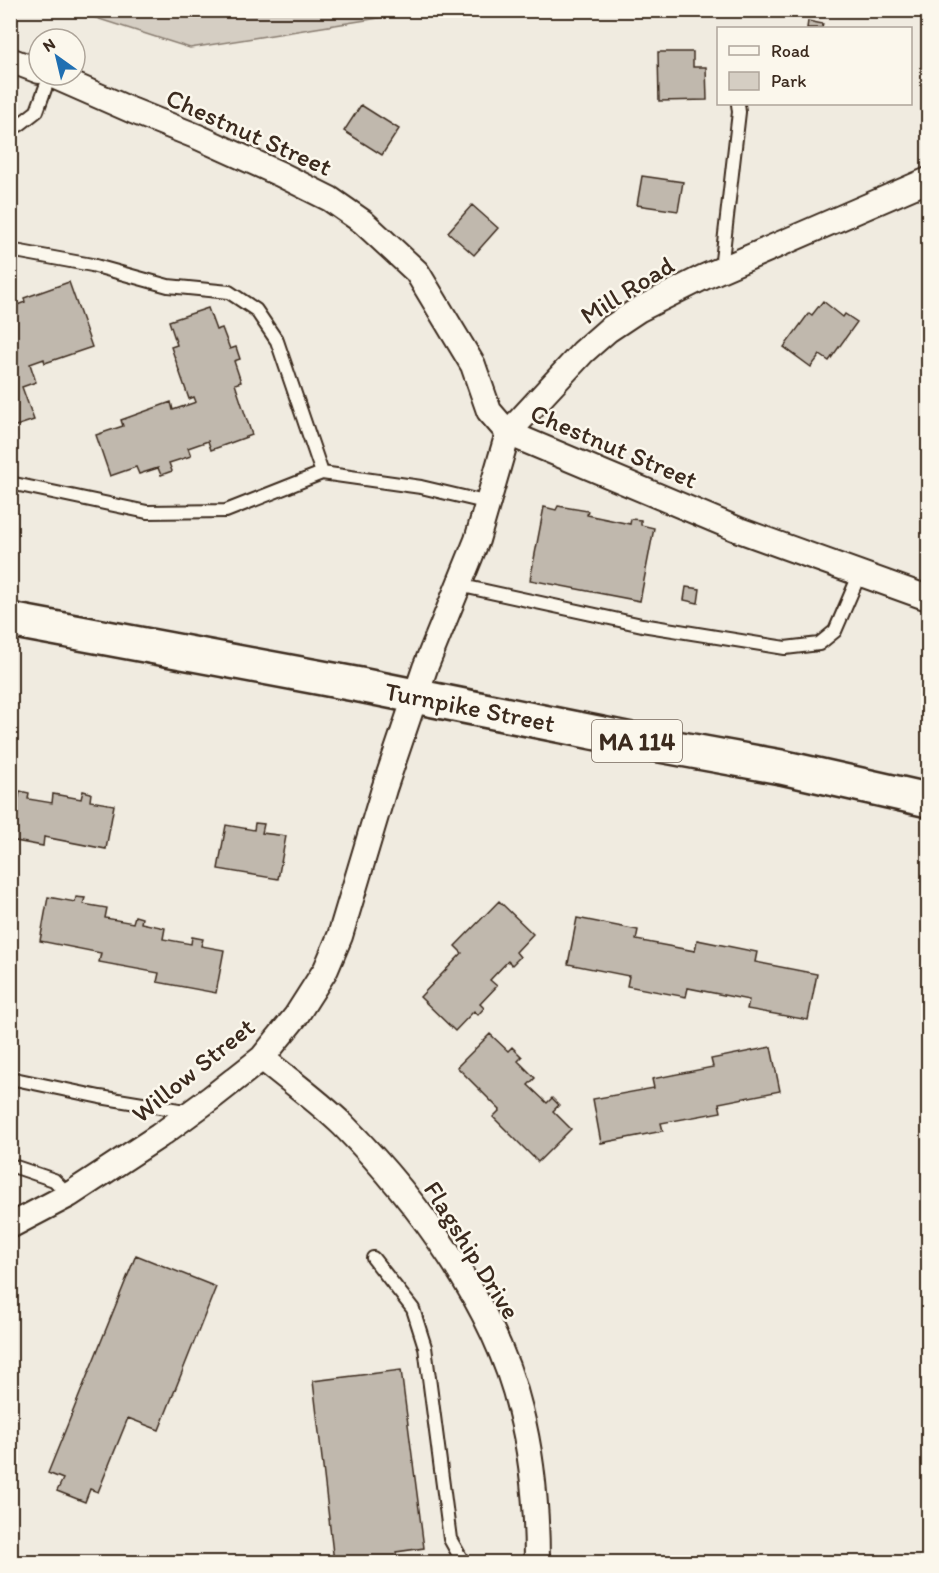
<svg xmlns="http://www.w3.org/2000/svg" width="939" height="1573" font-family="Itim,sans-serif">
  <rect width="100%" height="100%" fill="#f0ebe0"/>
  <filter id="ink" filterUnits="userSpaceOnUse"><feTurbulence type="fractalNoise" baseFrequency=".0167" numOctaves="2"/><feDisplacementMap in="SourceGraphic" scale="12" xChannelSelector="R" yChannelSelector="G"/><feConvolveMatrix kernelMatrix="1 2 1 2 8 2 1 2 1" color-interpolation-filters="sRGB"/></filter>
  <g filter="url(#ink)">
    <path fill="#d5cec3" stroke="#887c70" stroke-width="1.5" d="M74,11V10L405,11L385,17L190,48Z"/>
    <path fill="#c0b8ad" stroke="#3b2a1e" stroke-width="1.5" d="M808,21L823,24L822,28H807Z
      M658,52H693V67H706L707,100L659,101Z
      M361,105L399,129L382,155L344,131Z
      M642,176L683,182L678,211L637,205Z
      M472,205L498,228L474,255L448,232Z
      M69,282L92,347L45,363L44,359L30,364L36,382L22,387L34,420L10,428V303L12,307L25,302L24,298Z
      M823,301L843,317L845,314L857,322L829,361L820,355L811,367L784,347L809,313L812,315Z
      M208,308L216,330L222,328L230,349L236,347L240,359L234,361L241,382L235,384L252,435L211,450L208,441L188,448L191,456L169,463L172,471L161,475L158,468L139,474L136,467L110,476L96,435L123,426L121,420L171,402L173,410L196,402L194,397L189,399L171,347L177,345L169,321Z
      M558,506L588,511L587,515L630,524L631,519L641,520V525L654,528L640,601L530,580L544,507L556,510Z
      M686,587L700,589L698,603L684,600Z
      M20,791L29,793L28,799L52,803L53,794L81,799L83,791L91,793L90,801L114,805L106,849L44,837L43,846L10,840V795L19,797Z
      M255,823L264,824L262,833L286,836L278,879L218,869L226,825L254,830Z
      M48,897L75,902L76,897L85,898L83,904L107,908L105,918L133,923L135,916L142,918L141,923L165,928L163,939L191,944L192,937L203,939L201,946L224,950L216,993L157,982L159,973L99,962L101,953L40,941Z
      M499,901L533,934L516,952L520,957L512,965L508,961L490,980L497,986L480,1004L484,1008L478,1015L474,1011L455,1031L420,997L462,953L455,946Z
      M577,918L638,930L636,940L695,951L697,940L757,952L755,962L817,974L808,1020L747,1009L749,1000L688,988L686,997L627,986L629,976L568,964Z
      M490,1034L508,1051L512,1047L522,1057L518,1061L535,1078L528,1085L547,1103L552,1098L559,1105L553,1111L571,1129L538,1162L493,1117L500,1110L457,1067Z
      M771,1047L780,1091L719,1103L721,1112L661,1123L663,1131L601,1143L593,1099L654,1088L652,1079L713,1067L711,1059Z
      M136,1255L216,1287L159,1430L128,1418L98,1492L90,1489L85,1502L57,1491L63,1479L48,1473Z
      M401,1370L424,1548L396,1552L397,1562H334L313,1381Z"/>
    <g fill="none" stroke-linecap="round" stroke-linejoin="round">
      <g stroke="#3b2a1e" stroke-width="16">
        <path id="lane" d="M10,124L19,125L37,111L50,75
          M10,250L92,265L168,286L229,292L256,310L277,341L322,473
          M721,269L739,112L738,104
          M10,483L147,512L226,511L322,473L421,487L489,503
          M458,585L642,625L785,648L819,644L835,631L860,573
          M10,1078L100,1097L191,1112
          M10,1165L54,1180L69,1195
          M373,1258L413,1309L425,1347L450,1539L463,1562"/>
      </g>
      <g stroke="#3b2a1e" stroke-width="28">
        <path id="street" d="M10,60L39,71
          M51,75L133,111L198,137L280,174L330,199L363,222L417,272L473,365L489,411L508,433L739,530L928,598
          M262,1058C289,1080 318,1101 343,1125C417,1200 495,1305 520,1409C533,1459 537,1511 537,1562
          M10,1226L69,1195L159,1136L211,1098L262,1058L296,1016L326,969L340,936L384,789L425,668L477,540L508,433L583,352L608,330L638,310L704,277L928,180"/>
      </g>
      <g stroke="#3b2a1e" stroke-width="38">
        <path id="highway" d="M10,620L360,685L632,740L781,767L928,800"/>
      </g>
      <use href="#lane" stroke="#fbf7ec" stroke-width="12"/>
      <use href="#street" stroke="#fbf7ec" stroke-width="24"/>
      <use href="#highway" stroke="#fbf7ec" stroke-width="33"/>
    </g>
  </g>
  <g text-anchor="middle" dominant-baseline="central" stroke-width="5" stroke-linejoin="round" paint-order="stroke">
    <rect fill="#fbf7ec" stroke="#75685c" stroke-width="1.5" x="592" y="720" width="90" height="42" rx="4.5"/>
    <g font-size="24" font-weight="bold" fill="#3b2a1e">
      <text x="637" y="741">MA 114</text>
    </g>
    <g font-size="26" fill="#3b2a1e" stroke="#fbf7ec">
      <text transform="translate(249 132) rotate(24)">Chestnut Street</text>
      <text transform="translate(627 290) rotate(-32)">Mill Road</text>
      <text transform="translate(614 446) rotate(23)">Chestnut Street</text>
      <text transform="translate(470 707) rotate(11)">Turnpike Street</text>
      <text transform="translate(193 1070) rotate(-39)">Willow Street</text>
      <text transform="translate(472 1250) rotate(58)">Flagship Drive</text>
    </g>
  </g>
  <rect width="939" height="1573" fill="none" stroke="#fbf7ec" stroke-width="36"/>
  <rect x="18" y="18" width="903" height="1537" fill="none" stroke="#3b2a1e" stroke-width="2" filter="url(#ink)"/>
  <rect x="717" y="27" width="195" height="78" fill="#fbf7ec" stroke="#aea59a" stroke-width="1.5"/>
  <rect x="729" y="46" width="30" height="9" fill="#fbf7ec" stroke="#aea59a" stroke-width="1.5"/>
  <text x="771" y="57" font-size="18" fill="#3b2a1e">Road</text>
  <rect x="729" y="72" width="30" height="18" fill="#d5cec3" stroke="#aea59a" stroke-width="1.5"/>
  <text x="771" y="87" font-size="18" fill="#3b2a1e">Park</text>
  <g transform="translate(57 57) rotate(326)"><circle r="28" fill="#fbf7ec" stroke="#aea59a" stroke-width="1.5"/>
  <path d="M0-4.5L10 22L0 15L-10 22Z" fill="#1f6fb2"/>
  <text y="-9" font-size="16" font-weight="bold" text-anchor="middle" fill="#3b2a1e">N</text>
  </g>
</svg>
